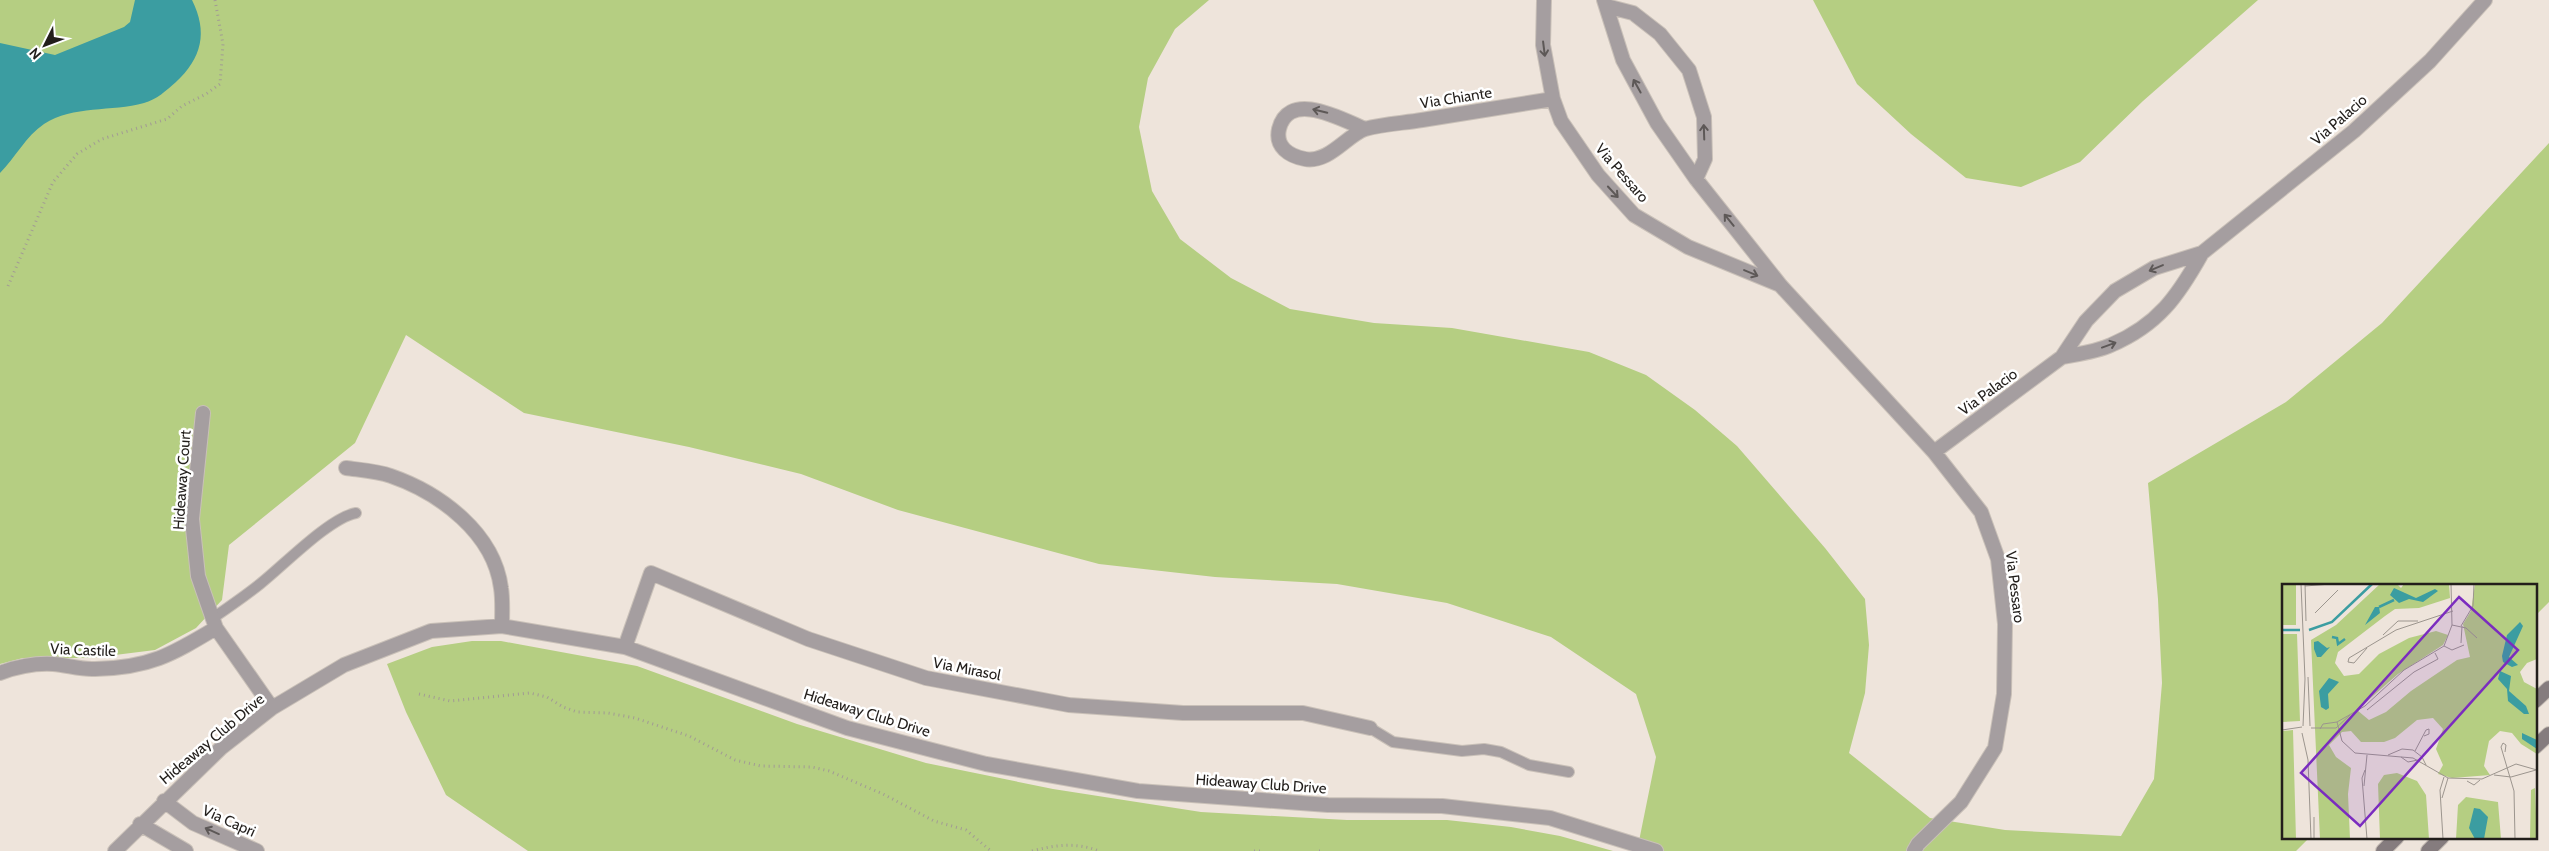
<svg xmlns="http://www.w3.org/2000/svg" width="2549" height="851" font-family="Cabin,sans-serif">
  <rect width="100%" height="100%" fill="#eee4db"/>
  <path fill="#b5ce82" d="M0,0H1209L1175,29L1148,78L1139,127L1152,191L1180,239L1231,278L1290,309L1374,323L1452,328L1589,352L1646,375L1695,410L1737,446L1825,548L1865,599L1869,645L1865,693L1849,753L1930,818L2005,830L2121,836L2154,779L2162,683L2158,599L2148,483L2286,402L2382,323L2549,143V602L2535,616V585H2283V837H2310L2296,851H1637L1656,757L1636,694L1551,637L1447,603L1337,584L1215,577L1099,564L898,510L801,474L689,447L524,413L406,335L355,443L229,545L222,600L196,628L155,650L91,658H23L0,664Z
    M1813,0H2258L2143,101L2080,162L2021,187L1966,178L1911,134L1857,84Z
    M472,641H501L637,666L797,724L926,763L1053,789L1201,812L1347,820H1447L1511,827L1560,836L1613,851H528L446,795L406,712L387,664L432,647Z"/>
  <path fill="#3b9da1" d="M135,0H192C208,32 202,58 176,82C167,90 156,100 144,103C112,112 73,105 44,124C26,136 15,158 0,173V43L55,55L124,27L130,22Z"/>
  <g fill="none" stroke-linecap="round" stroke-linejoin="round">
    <g stroke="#c9c0b8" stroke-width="12">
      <path id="service" d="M213,618C229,607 245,596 260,584C283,566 329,518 356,513
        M1370,728L1393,742L1462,751L1484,749L1501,752L1529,765L1569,772"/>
    </g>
    <g stroke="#c9c0b8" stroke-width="16">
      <path id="minor" d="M1544,0L1543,45L1553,99L1561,121L1598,175L1634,215L1688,247L1778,284
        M1604,0L1623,60L1657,123L1696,179L1781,286L1934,452L1981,512L1998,559L2005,624L2004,694L1995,748L1961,802L1918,844L1914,851
        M1606,6L1633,13L1660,34L1689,70L1704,117L1705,159L1696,179
        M1365,129C1343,120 1289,89 1279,129C1275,147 1289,156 1305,159C1329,163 1346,136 1365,129C1383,124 1404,123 1422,120C1465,113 1509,106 1553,99
        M2062,357C2078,354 2096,352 2111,345C2158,325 2178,296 2202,253
        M203,413L192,519L198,576L216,628L272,708
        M1934,452L2062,357L2086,321L2115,291L2154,268L2202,253L2354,131L2430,61L2485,0
        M346,468C360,470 377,471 391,476C440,493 494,533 501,588C503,600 502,614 502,626
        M625,647L651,573L808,639L926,678L1069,705L1183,713H1303L1370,728
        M0,673C16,667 35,663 53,664C67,665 81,670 95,669C149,668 171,655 216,628
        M164,801L193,823L257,851
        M140,824L186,851
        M115,851L221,748L272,708L344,665L431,631L502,626L625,647L847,728L986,764L1138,791L1328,805L1442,806L1550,818L1656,851"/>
    </g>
    <g stroke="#c9c0b8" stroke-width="16">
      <path id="secondary" d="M2535,701L2549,688
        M2535,747L2549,734
        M2383,851L2397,837
        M2428,851L2442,837"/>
    </g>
    <path stroke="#a29b94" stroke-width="3" stroke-dasharray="1 4" stroke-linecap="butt" d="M8,286L53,182L77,154L102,139L167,119L182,106L206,94L220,84L223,44L215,0
      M419,694L450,701L530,693L547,697L563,707L577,712L608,713L635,718L689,736L735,760L761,766L812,767L829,771L883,794L934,821L966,830L991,851
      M1032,851C1055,845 1076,842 1099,851
      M1254,851H1262
      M1319,851H1320"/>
    <use href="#service" stroke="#a59ea0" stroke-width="10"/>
    <use href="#minor" stroke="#a59ea0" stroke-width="14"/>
    <use href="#secondary" stroke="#857c7e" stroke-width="14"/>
  </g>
  <defs><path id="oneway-shaft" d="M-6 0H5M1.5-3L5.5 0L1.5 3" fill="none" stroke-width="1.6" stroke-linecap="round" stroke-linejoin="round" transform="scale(1.25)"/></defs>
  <g stroke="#5d5857">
    <use href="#oneway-shaft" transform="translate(1544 49) rotate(83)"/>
    <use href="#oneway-shaft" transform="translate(1637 86) rotate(-119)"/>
    <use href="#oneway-shaft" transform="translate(1320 111) rotate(-166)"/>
    <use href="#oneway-shaft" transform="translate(1704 132) rotate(-92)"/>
    <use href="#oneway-shaft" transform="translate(1613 192) rotate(47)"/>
    <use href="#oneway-shaft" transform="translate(1729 220) rotate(-129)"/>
    <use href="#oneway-shaft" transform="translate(2156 268) rotate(157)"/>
    <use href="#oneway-shaft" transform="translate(1751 273) rotate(23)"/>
    <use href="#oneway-shaft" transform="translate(2109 345) rotate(-20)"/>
    <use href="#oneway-shaft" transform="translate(212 831) rotate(-156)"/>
  </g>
  <g text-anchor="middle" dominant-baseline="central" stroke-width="5" stroke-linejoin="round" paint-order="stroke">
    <g font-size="15" fill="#221e1b" stroke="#fff">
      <text transform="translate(1456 98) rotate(-9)">Via Chiante</text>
      <text transform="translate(2339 120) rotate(-41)">Via Palacio</text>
      <text transform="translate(1622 173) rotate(49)">Via Pessaro</text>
      <text transform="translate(1988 392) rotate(-36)">Via Palacio</text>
      <text transform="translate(182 480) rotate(-86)">Hideaway Court</text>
      <text transform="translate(2015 587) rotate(83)">Via Pessaro</text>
      <text transform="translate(83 650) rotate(2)">Via Castile</text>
      <text transform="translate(967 669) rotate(11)">Via Mirasol</text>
      <text transform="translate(867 713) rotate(17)">Hideaway Club Drive</text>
      <text transform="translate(212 739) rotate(-40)">Hideaway Club Drive</text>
      <text transform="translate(1261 784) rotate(4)">Hideaway Club Drive</text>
      <text transform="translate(229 821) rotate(24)">Via Capri</text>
    </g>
  </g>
  <g transform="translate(2282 584)">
    <rect width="255" height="255" fill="#eee4db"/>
    <path d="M0,0H14V41H0ZM98,0H115L119,4L122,0H167L168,14L137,24L113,25L103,32L56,68L53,79L62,92L77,90L97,70L127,54L154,47L166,51L161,61L116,90L75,126L87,136L104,128L129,107L175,76L188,73L181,40L189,27L193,0H255V75L245,79L238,88L242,98L255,105V170L239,160L230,149L218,147L207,157L202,182L208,191L170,194L156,190L161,181L154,165L161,145L151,134L135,136L113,154L102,158H79L69,147L60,148L47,161L54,173L69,184L66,210L68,255H38L29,56L54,41ZM0,50H15L18,137L0,138ZM11,146L14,255H0V147ZM115,189L135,197L144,211L147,255H98L96,200L102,191ZM253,204L255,255H248L249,206ZM184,213L216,218L219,255H174L176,221Z" fill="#b5ce82"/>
    <path d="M112,4L134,14L153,5L156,7L141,18L127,15L117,19L108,11ZM93,23H97L98,29L83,41ZM238,38L241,42L227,73L236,81L230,83L221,78L220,72L225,51ZM36,57L45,64L48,63L39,73H35L32,65V58ZM218,87L229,92L227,107L244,122L247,130H242L226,117L225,105L216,95ZM47,94L57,98L46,110L47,124L44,126L39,123L37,107ZM240,149L255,156V165L240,155ZM192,224L198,225L206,233L202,255H193L187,244Z" fill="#3b9da1"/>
    <path fill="none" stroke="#3b9da1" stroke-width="2.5" d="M97,23L112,16M0,46H18M27,46L50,38L90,0M50,53L55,54L56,60L63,55"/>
    <path fill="none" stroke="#9c958e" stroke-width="1" d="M19,0L23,95L21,142M23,0L24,37M23,2L49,0M33,29L56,6M170,41L184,44L195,54M179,42L191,22L192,0M101,51L116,37H136M179,59L180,42M162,62L170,66L182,61M85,64L72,79L66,78L67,74L114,46L171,27M26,93L28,142M85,126L132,88L156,75L153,69M55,138L60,157L73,169L131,174L166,194L200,195L234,180L255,186M29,144H54L68,131M38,145L41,140L55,138L83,122L122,86L162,62L170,41L169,0M0,146L20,143M20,149L26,176L29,255M133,167L144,146L147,145V150L142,152M223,168L224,161L221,159L219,163L232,207L233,255M106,171L120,165L131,166L140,173L144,181M119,173L126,178L136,176M83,186L80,194L85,255M212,191L229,193L254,186M185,197L192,201L198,196M82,202L85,171M160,214L166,194M32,233V255M161,255L158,206L162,193"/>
    <path fill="#7b2cbf" fill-opacity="0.15" stroke="#7b2cbf" stroke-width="2.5" d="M177,13L236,66L78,242L19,189Z"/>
    <rect width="255" height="255" fill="none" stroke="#221e1b" stroke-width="2.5"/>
  </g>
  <g transform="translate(45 45) rotate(228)" stroke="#ffffff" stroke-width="4" paint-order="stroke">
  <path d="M0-4L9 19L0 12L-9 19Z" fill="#221e1b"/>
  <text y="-8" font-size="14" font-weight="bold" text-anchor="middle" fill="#221e1b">N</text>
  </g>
</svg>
